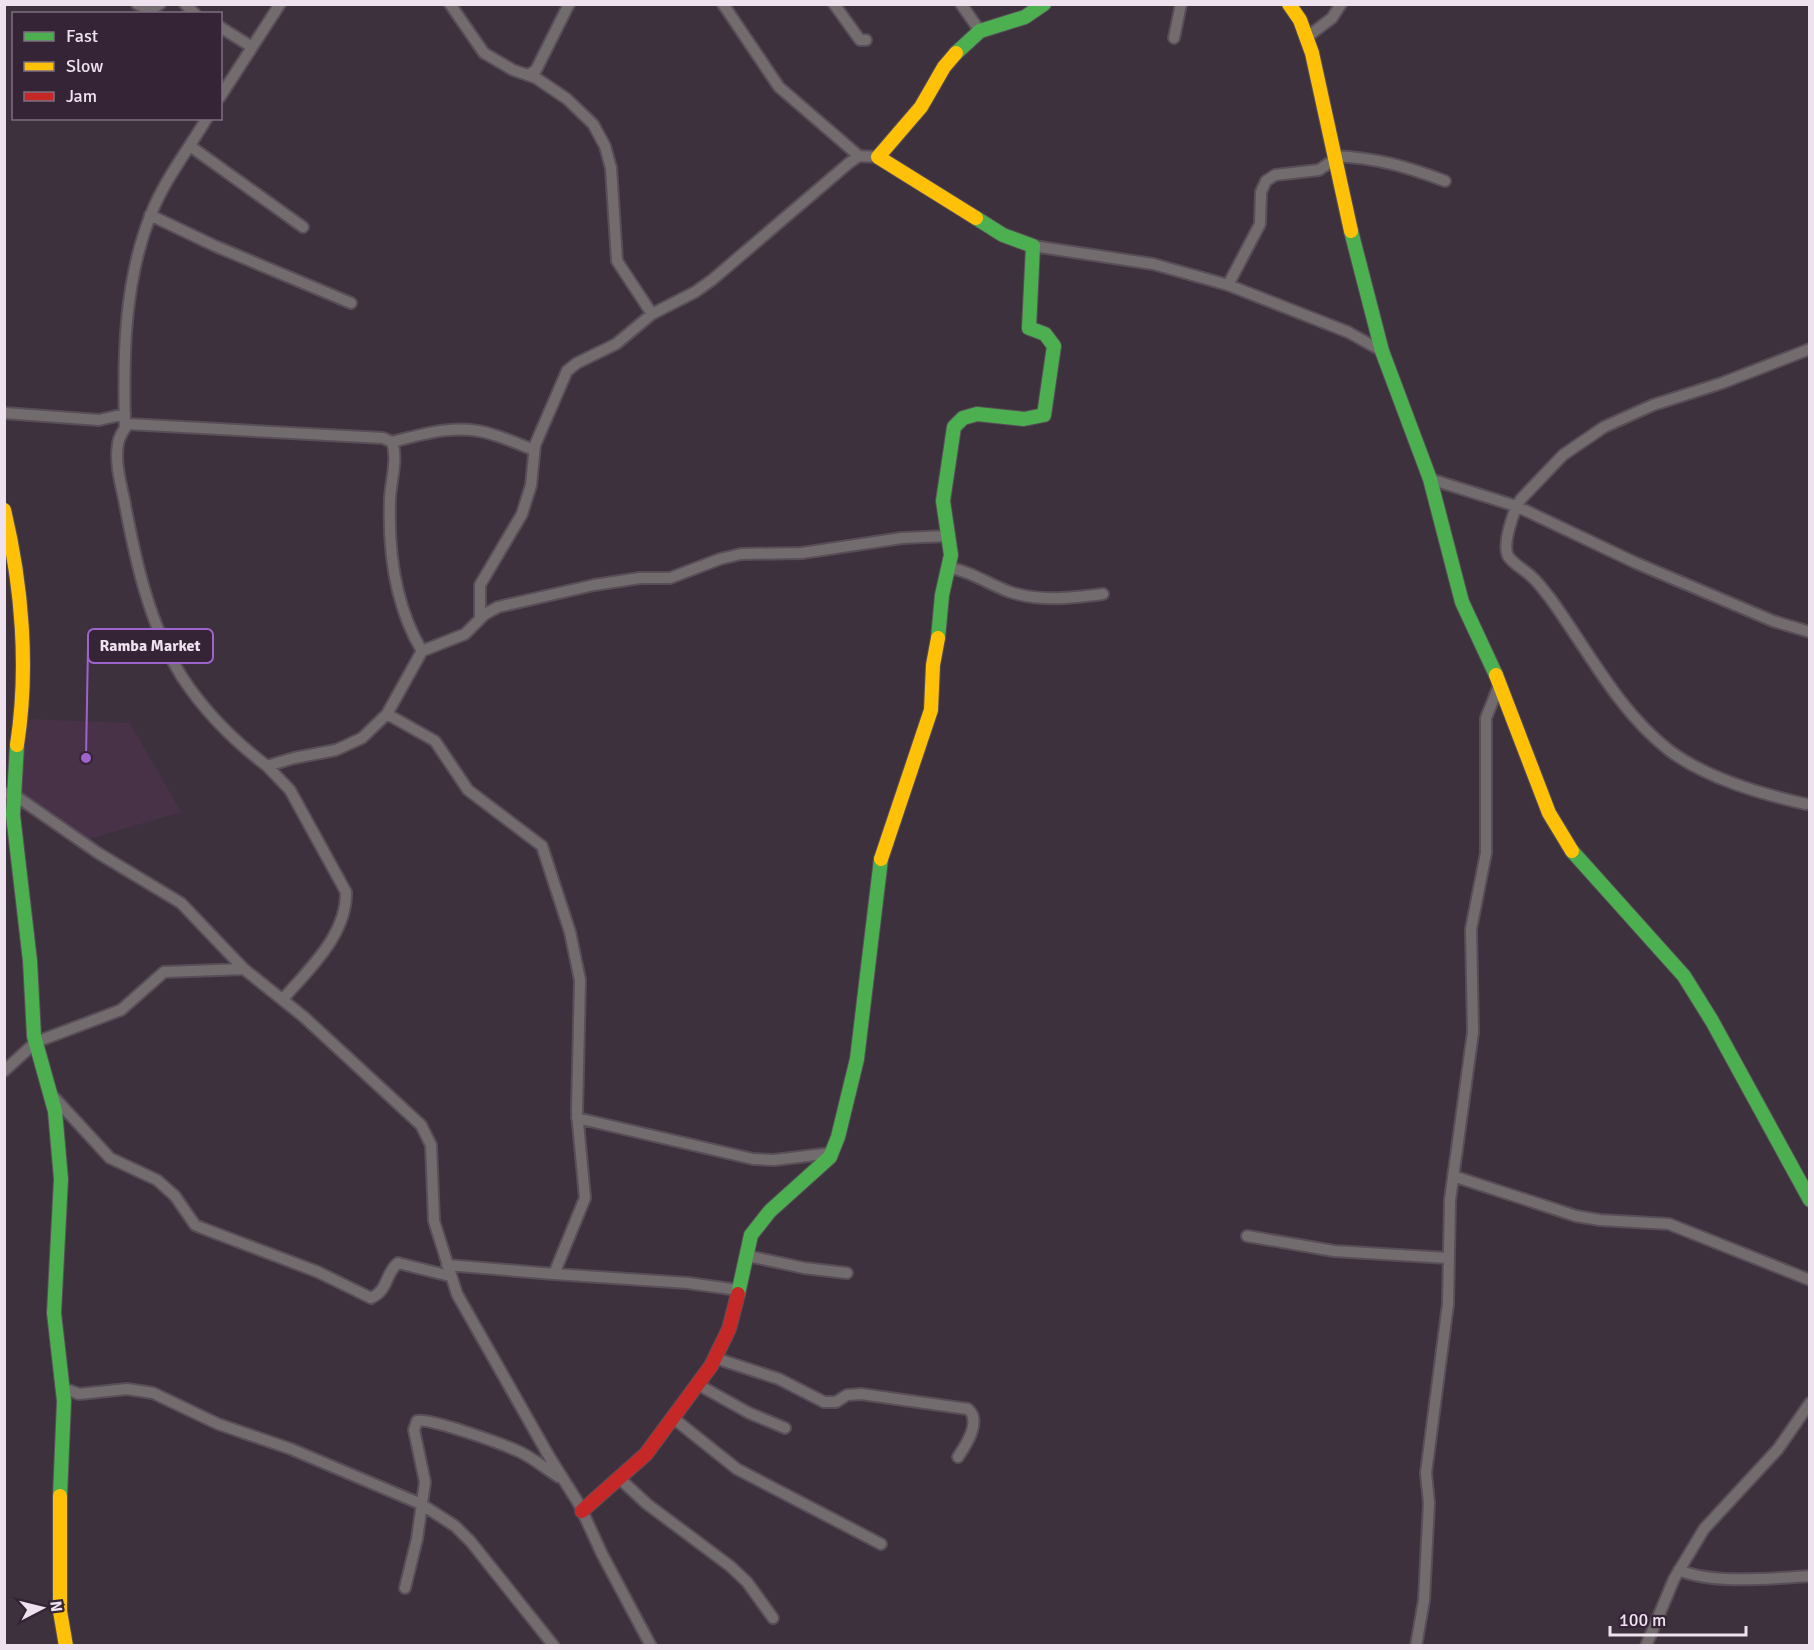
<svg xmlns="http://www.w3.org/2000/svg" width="1814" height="1650" font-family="Signika,sans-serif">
  <rect width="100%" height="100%" fill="#3c313c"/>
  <path fill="#473248" d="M29,719L130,723L181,812L86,840L17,792Z"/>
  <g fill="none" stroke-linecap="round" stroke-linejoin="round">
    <g stroke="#584e58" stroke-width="14">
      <path id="street" d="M137,4L150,10L160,4
        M185,4L195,14
        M450,4L484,53L513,70L536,78L567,99L593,124L605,146L611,168L617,261L652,314
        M723,4L779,87L859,156
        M834,4L860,40H866
        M961,4L980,31
        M220,27L252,47
        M1307,37L1332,18L1341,4
        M1174,38L1181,4
        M528,75L536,70L569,4
        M220,97L280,4
        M190,146L303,227
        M1334,156C1377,158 1405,166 1445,181
        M150,215L215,246L351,303
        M1033,246L1153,264L1228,285L1348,332L1382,351
        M1228,285L1260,224L1261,192L1266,181L1275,175L1319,170L1335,159
        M4,413L99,420L125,414
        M125,428C123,356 124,281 151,214C165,179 188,150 207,118
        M392,442C426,433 460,423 494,435C508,439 521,445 534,450
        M1430,479L1516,506L1636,563L1773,621L1810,632
        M948,568C969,570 990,585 1010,592C1040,602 1072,598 1103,594
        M480,619V585L522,514L531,485L535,445L567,371L577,363L616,344L652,314L695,292L712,280L849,163L859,156L878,157
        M387,714L435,741L468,790L542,846L570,932L580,980L577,1112L585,1198L554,1274L447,1265
        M267,766C234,741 205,712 182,677C149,624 135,559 124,499C120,481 115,462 118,444C119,436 123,431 128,424L383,438L392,442C398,459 391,480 390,498C388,549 395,606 422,651
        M4,793L13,794L98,853L181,903L244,969L304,1017L421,1125L431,1145L434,1221L457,1294L550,1458L579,1504L602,1554L651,1646
        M1806,804C1761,794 1708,779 1670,751C1618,711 1588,650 1550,598C1544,591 1539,583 1532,577C1525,570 1513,564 1508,556C1502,544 1514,509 1521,499L1563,455L1604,427L1653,405L1722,383L1810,349
        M283,999C309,969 347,935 346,892L290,790L267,766L294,758L336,750L362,738L387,714L422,651L465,634L485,614L498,607L594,585L640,578H670L720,559L741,554L802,553L902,538L948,536
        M4,1071L36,1042L121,1010L164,972L244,969
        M51,1094L110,1158L157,1180L175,1196L195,1225L202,1228L318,1272L371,1298C389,1290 385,1273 398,1263L450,1276
        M577,1118L753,1159L774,1160L832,1153
        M1453,1176L1576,1216L1600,1220L1669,1224L1810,1280
        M1247,1236L1334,1251L1448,1258
        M748,1256L804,1268L847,1273
        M554,1274L688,1283L738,1290
        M715,1358L779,1379L824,1402H836L847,1395L861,1394L968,1409C982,1421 966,1445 958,1457
        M697,1384L749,1413L785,1428
        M63,1388L79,1394L127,1389L153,1393L218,1424L291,1449L421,1504L455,1526L471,1542L554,1646
        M673,1418L737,1469L881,1544
        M620,1479L647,1504L730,1566L747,1582L773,1618
        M1679,1570C1714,1585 1772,1578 1810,1576
        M405,1588L417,1539L425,1482L414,1430L417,1421C429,1417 505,1445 520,1452C533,1458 546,1469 559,1477
        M1416,1646L1424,1600L1429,1503L1426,1473L1448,1304L1450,1200L1473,1032L1471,929L1486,853V718L1500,683
        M1646,1646L1674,1579L1704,1529L1778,1449L1810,1403"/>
    </g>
    <g stroke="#584e58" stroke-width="16">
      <path id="fast" d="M956,53L980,31L1025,17L1044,4
        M1351,231L1382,351L1430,479L1462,602L1496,675
        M938,638L942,595L951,555L943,501L954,427L963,418L977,414L1024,419L1044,415L1054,346L1045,334L1029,328L1033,246L1003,235L976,218
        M17,745L13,815L30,961L34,1036L55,1111L61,1179L54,1313L64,1401L60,1496
        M1572,851L1684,976L1712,1021L1810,1200
        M738,1294L751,1235L770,1211L830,1157L838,1137L857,1059L881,859"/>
    </g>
    <g stroke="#584e58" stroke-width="16">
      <path id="slow" d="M1289,4L1300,20L1312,53L1351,231
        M956,53L944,67L921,107L878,157L976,218
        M4,510C22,585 29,668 17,745
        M1496,675L1549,813L1572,851
        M881,859L931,710L933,665L938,638
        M60,1496V1611L66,1646"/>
    </g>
    <g stroke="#584e58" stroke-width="16">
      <path id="jam" d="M582,1511L646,1454L711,1366L729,1329L738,1294"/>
    </g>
    <use href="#street" stroke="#736c6f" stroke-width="10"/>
    <use href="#fast" stroke="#4caf50" stroke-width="14"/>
    <use href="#slow" stroke="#ffc107" stroke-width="14"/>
    <use href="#jam" stroke="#c62828" stroke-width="14"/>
  </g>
  <path fill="none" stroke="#9e63cd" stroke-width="2" d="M86 758L88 646"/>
  <circle fill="#9e63cd" stroke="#352336" stroke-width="2" cx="86" cy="758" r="6"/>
  <rect fill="#352336" stroke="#9e63cd" stroke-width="2" x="88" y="629" width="125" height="34" rx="6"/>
  <g font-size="16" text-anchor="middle" font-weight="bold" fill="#eee2ee">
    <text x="150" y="651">Ramba Market</text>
  </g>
  <rect width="1814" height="1650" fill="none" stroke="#eee2ee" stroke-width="12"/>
  <rect x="12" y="12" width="210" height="108" fill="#352336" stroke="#7f6f80" stroke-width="1.5"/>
  <rect x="24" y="32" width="30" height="9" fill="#4caf50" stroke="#7f6f80" stroke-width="1.5"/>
  <text x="66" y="42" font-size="18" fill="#eee2ee">Fast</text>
  <rect x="24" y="62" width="30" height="9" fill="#ffc107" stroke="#7f6f80" stroke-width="1.5"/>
  <text x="66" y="72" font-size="18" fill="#eee2ee">Slow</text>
  <rect x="24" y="92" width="30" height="9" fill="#c62828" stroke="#7f6f80" stroke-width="1.5"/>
  <text x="66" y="102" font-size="18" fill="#eee2ee">Jam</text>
  <g transform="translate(42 1608) rotate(83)" stroke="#352336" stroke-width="4.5" paint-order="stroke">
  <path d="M0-4.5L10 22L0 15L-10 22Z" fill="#eee2ee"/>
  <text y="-9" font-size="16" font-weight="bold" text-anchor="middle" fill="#eee2ee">N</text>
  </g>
  <path d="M1610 1626v9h136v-9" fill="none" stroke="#eee2ee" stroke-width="3"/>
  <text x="1619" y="1626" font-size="18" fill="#eee2ee" stroke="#352336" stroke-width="4.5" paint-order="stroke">100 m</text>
</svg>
